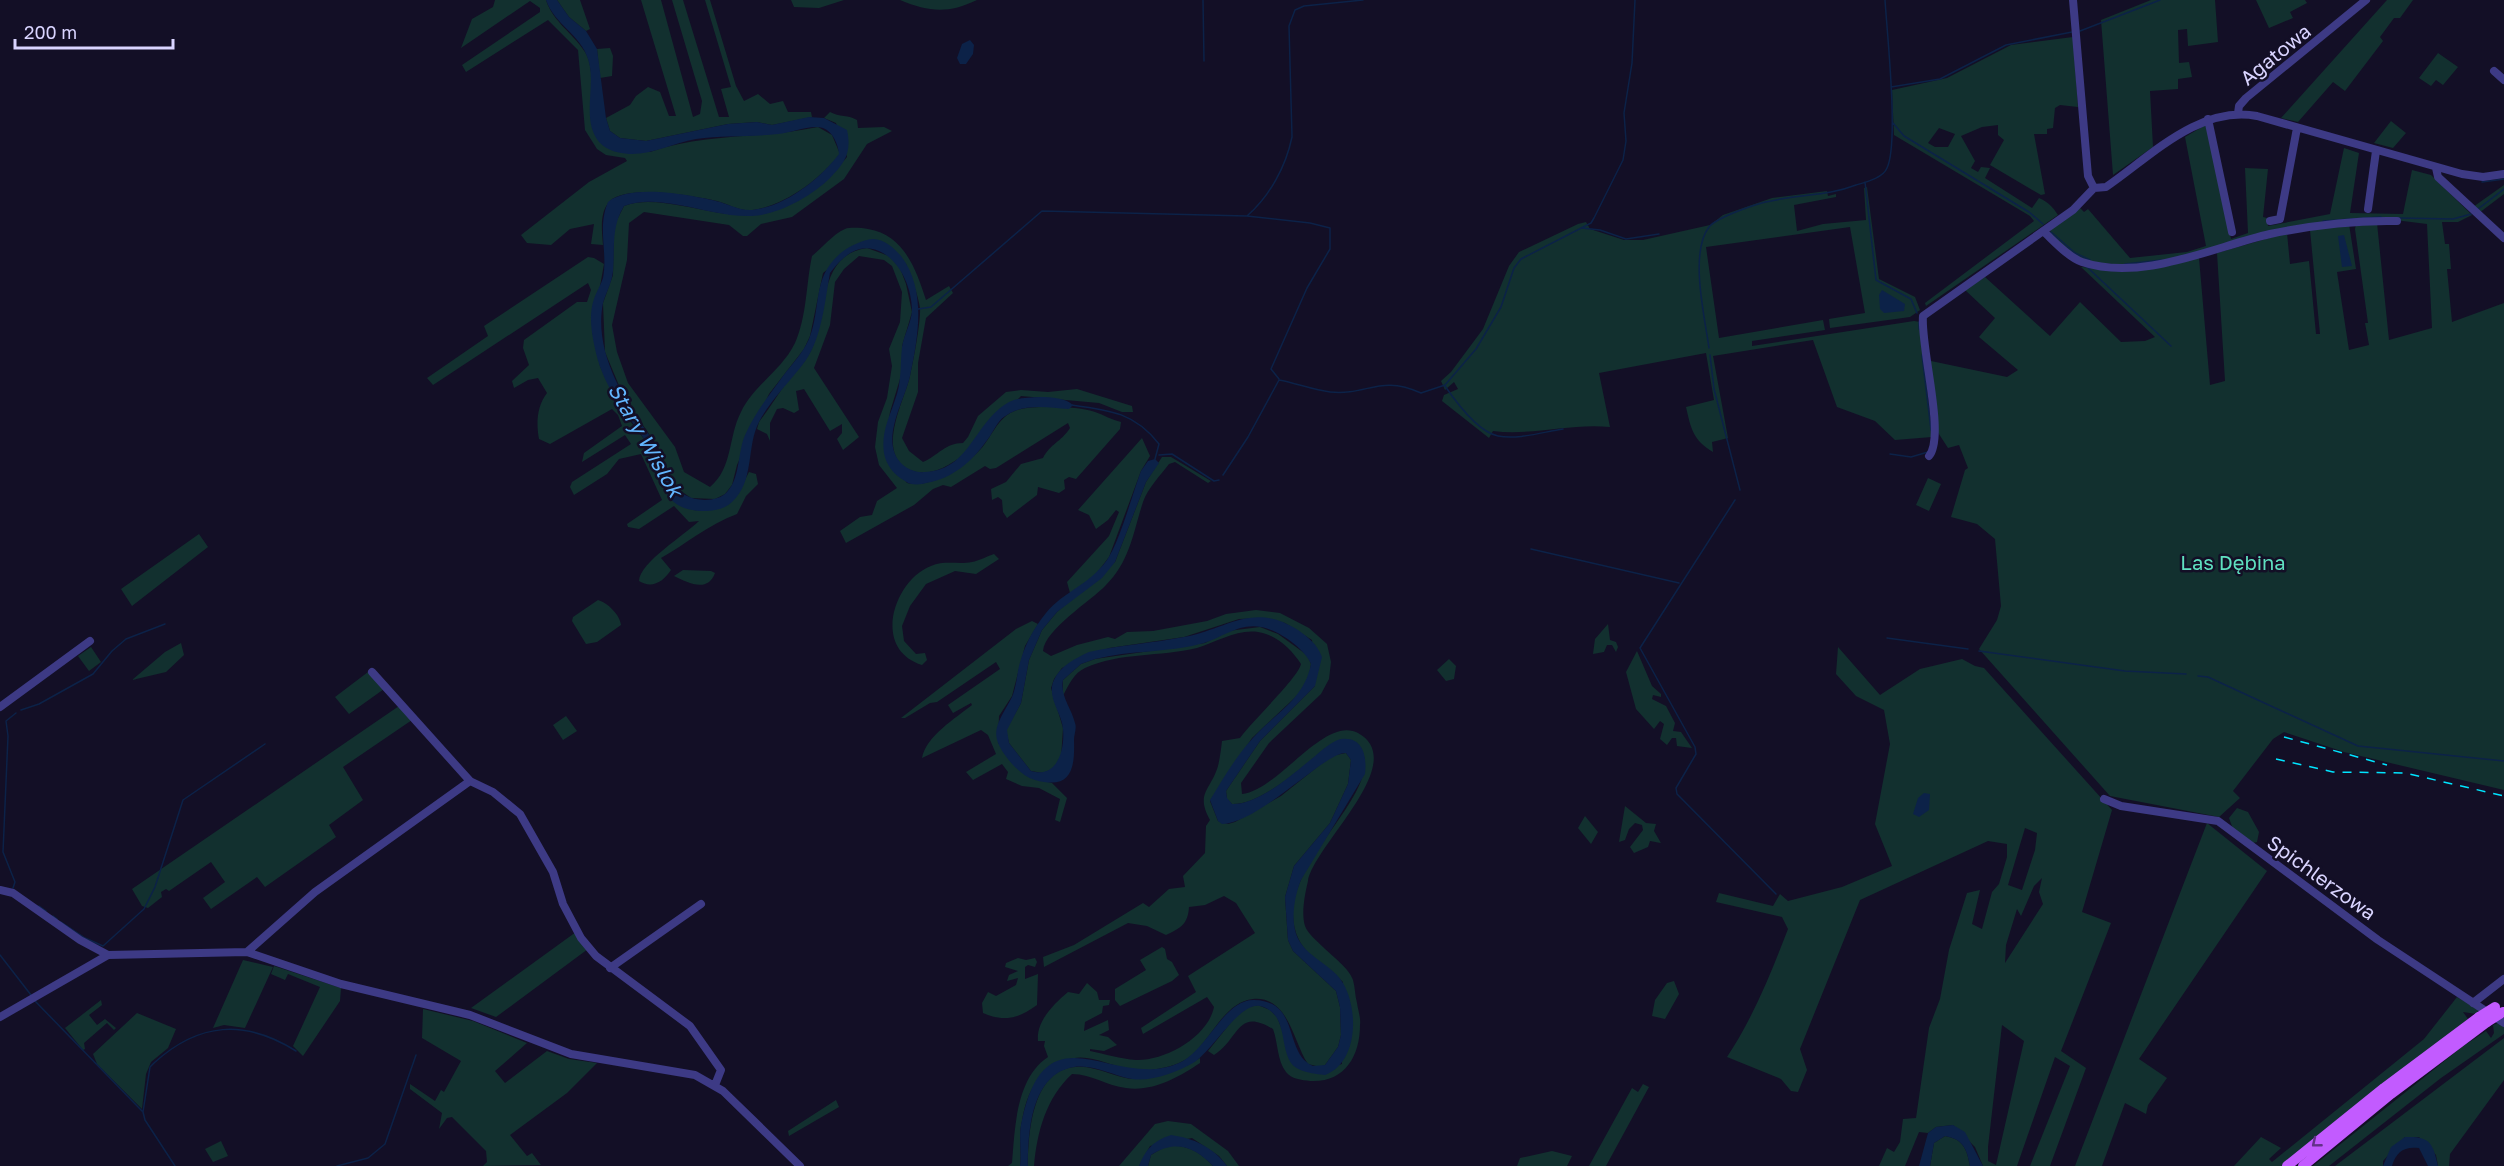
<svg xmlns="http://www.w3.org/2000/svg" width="2504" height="1166" font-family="'Golos Text',sans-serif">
  <rect width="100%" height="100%" fill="#130f26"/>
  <path fill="#12302f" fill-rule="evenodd" d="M495,0H546C553,22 573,33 585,52C596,69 590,108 593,130L650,152C704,133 761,139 818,127L832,135L840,154C820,179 786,205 753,210C741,212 728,204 717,201C696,196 626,184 610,201C599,212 602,231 603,245L591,244L594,224L570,229L551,245L527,243L521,235L589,182L627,161L625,158L606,155L597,149L585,130L578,50L548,20L466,72L462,65L540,12V8L530,1L461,48L472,19L493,7Z
    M557,0H580L590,29L586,31L569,17Z
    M641,0H661L693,117L700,114L702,101L672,0H683L719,117H729L721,89L731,87L705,0H710L736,86L744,101L758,94L770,104L783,101L788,112H811L812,117L772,125L757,122L728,124L646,141L620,138L610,131L606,118L630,105L636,96L648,87L660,92L669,116H676Z
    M791,0H844L819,8L794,7Z
    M900,0H977C948,14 929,12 900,0Z
    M2151,0H2215L2218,42L2188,46L2187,29L2178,30L2179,63L2189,62L2192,77L2178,79V89L2150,91L2153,147L2113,175L2101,20Z
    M2256,0H2305L2307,3L2290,12L2293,18L2269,28Z
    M2387,0H2413L2400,18H2394L2380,37L2383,41L2345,91L2333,82L2298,122L2281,118Z
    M2073,37L2078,107L2060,105L2055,108L2053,128L2047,129V134H2034L2045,194L2041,195L1990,165L2004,140L1998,135V125L1982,127L1961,136L1975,161L1971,168L1978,172L1981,167L1990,168L1985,178L2032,208L2039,198C2048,202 2053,207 2058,215L1910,317L1830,328L1829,319L1865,313L1850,227L1706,247L1719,338L1823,320L1825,330L1752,341V346L1914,321L1920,322L1932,437L1895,440L1875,421L1837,407L1813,340L1713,356L1728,438L1712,442L1713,452C1693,440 1691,429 1686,407L1714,400L1706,353L1599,373L1610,427C1571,423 1532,436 1493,431L1489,438L1442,401L1444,395L1458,389L1454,382L1445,390L1441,381L1451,372L1483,329L1509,266L1519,252L1578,224L1586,222L1590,229L1624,240H1643L1710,225L1723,215L1772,198L1827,191L1828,196L1836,194V197L1794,205L1797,231L1823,224L1866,220L1864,188L1867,187L1879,279L1915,297L1920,310L1926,306L1925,303L2034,221L2030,216L1894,135L1892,90L1947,78L2011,45ZM1939,128L1955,134L1948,147H1935L1928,143Z
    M610,48L613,56L612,76L600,78L597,49Z
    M2438,53L2458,67L2443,85L2436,80L2431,86L2419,78Z
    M830,112C839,117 849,115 857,120L858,128L884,127L892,131L867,144L844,179L792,217L761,224L747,236H743L729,225L644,212L629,223L627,260L612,325L617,352L628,383L675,447L684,472L710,487C733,468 728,437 741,412C754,385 782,370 795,343C807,316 806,284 812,256C821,249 833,234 845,229C850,227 862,228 868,229C904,235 916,269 926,300L949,286L953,293L926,318L918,363V392L902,438L909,451L923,462C939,455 945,443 963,443L968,437L978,416L1006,392L1021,390L1048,392L1077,389L1132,406L1133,412H1122L1099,403L1021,396C997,421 951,483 913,471C873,457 904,402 910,376C913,362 921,322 920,308C918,294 911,278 906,264L864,241L823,273L810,336L804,349L769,394L737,465L732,485L725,494L715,499L691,498L674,486L659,449L623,395L605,352L603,303L613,275L614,226L624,206C644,199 663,203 683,206C702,209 723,215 742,215C786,215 820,189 847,157L836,123L824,118Z
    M2391,121L2406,133L2393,148L2374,143Z
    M2207,124L2231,239L2248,233L2245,168L2268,169L2263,217L2267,218L2268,226L2330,214L2344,148L2359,153L2350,213L2403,214L2412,170L2431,175L2472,215L2458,222H2442L2445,244H2449L2451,269H2447L2452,322L2504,303V790L2344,752L2284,732L2273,739L2233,791L2240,798L2219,817L2110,796L1979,649L1997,620L2001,606L1995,539L1977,524L1951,517L1965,470L1968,468L1959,445L1948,448L1937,431L1930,364L1931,361L2007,377L2018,370L1979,337L1995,318L1965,290L1985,277L2050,336L2080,302L2121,342L2145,341L2155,337L2081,267L2127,270L2199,258L2210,385L2225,381L2217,253L2287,233L2290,264L2309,261L2316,334H2320L2310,230L2343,223L2349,224L2356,269L2337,272L2349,350L2369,345L2365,323H2368L2355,229L2356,224L2377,223L2389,340L2432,328L2427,224L2395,220H2338L2270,232L2181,259L2126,265L2087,262L2077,258L2050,234L2051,229L2080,208L2084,212L2088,209L2130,258L2187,252L2206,246L2185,137Z
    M2504,185V194L2479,213L2473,207Z
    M867,248L889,256L900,268L906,284L912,312L902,346L903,369L890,412L884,452L907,483C932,488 958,470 977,453C992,439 996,417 1017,410C1034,405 1078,406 1095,412C1104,415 1112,420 1121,422L1120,429L1076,479L1069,477L1064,480L1065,489L1059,493L1038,487L1037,495L1007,518L1003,512L1002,500L998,497L992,500L991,489L1006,482L1021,464L1043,458C1051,443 1060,443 1070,428L1068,423L996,468L990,469L985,466L951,487L943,485L933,489L914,505L846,543L840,531L860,517L872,515L877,501L897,488L879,465L875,447L878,422L887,398L892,366L889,349L900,322L902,292L892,266L884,260L859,256L844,269L835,282L830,325L814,368L859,437L843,450L837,439L842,433V424L830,431L804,389L796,391L799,410L794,413L783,408L777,409L770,423V441L767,434L757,429L759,422C769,409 777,396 786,383C796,371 807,361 813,346C827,311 819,254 867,248Z
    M588,257L594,258L604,264L592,331L600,366L619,407L648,444L662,485L693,510C726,512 735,500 749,472L756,474L758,484L746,496L737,514C709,524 686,544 661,558L671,570C663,582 652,589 639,581C640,562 685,535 699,521L689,522L674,506L639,529L628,527L627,524L662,500L641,454L619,459L607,474L574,495L570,487L572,482L631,444L625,435L582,462L584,453L622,426L618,415L612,409L550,444L539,439C536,423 537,406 547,393L538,378L528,380L514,388L512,381L529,365L523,348L524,340L577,302H587L591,290L588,283L433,385L427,378L488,336L484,326Z
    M1142,438L1150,456L1141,471L1109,557L1093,578L1070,593L1067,582L1109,536L1119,512L1116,510L1108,520L1096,529L1089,515L1078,510Z
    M1162,457H1171L1211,481L1208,483L1175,462L1169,464C1160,476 1148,488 1143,502C1133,533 1130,561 1106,585C1091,601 1045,629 1043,651L1051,656L1077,645L1108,637L1115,639L1127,632L1153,631L1207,621L1226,614L1256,610L1280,613L1309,628L1327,644L1331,662L1329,679L1321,694L1269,743L1241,783L1242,794C1278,791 1324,715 1358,733C1411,762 1314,845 1308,881C1305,894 1301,913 1305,926C1308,934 1317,941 1323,947C1332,956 1349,968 1353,980C1355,987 1355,996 1357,1003C1358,1010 1361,1018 1360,1025C1360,1057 1344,1083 1310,1081C1302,1080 1291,1079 1286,1072C1277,1061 1278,1042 1273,1029C1237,1007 1240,1038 1214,1055L1208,1051L1236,1016L1249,1007L1258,1005L1270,1010L1277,1017L1283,1032L1312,1073L1342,1064L1343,982C1330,968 1307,957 1299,940C1265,871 1387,797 1361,748L1327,747C1303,766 1262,805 1232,804L1227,799L1226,791L1260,741L1315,686L1312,640L1285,623L1267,618L1239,619L1184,637L1109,648L1062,668L1054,679L1051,688L1063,728L1061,759L1052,769L1043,773L1031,771L1009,743L1006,730L1021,703L1029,660L1042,630L1057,612L1115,562L1146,482Z
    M1928,478L1941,484L1929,511L1916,505Z
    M199,534L208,547L132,606L121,589Z
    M994,554L999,559L976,574L955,571L926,584L910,606L902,626L904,641L916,654L925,653L927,660L922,665C871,649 894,580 931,566C945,560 959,565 972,562C979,561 987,556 994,554Z
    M683,570L711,571L715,573C708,593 688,583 674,576Z
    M598,600C608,603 620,615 621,625L597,642L586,644L572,621L573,617Z
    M1032,621L1038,624L1025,646L1012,696L999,716L998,743L1038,780L1052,783L1067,798L1060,822L1055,820L1060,799L1039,788L1022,786L1006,779L1008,772L1002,764L973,780L966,772L996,754L988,735L981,730L922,758C926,736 956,718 972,705L971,703L953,713L948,705L1000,669L996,662L937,702L930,703L905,718H901L1016,629Z
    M1608,624L1610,640L1616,642L1618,647L1616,652L1612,645H1607L1604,652L1593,654L1595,639Z
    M1260,627L1278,634L1307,655L1311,664L1309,676L1303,690L1252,738L1210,801L1218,821L1228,824L1235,822L1281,796L1331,756L1346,753L1351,760L1348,784L1330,823L1294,866L1285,897L1288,940L1293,951L1336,991L1340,1007L1341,1035L1338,1047L1325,1065L1320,1067L1308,1064C1293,1042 1289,996 1253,999C1219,1003 1209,1051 1179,1063C1167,1068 1146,1072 1134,1070C1100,1064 1080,1045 1049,1070C1031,1084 1026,1099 1022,1121C1018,1135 1022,1151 1020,1166H1008L1012,1163C1015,1128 1016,1078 1048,1057L1044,1046L1045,1041H1038C1036,1021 1054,1004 1068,992L1079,994L1087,983L1097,992L1099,1000H1110L1109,1005L1103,1006L1102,1013L1085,1022L1084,1031L1108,1020L1109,1030L1099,1035L1108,1037L1117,1045L1104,1051L1090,1049V1051C1105,1054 1121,1059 1136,1060C1165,1061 1208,1037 1214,1007L1207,997L1143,1034L1141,1028L1196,992L1188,976L1255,933L1236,903L1224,896L1205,905L1189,907C1188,924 1181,928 1166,935L1147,926L1128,923L1044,967L1043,957L1074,945L1143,903L1149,907L1169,889L1185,887L1183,876L1205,853L1206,826L1210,820C1195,793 1211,790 1218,766C1220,758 1221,749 1222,741L1240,738C1252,721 1298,678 1301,664C1291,649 1277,635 1258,632C1237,629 1217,642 1197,648C1160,657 1120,652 1085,668C1074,673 1069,684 1063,696V680L1081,664L1095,659L1205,643L1228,631Z
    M181,643L184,655L166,672L132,680L165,652Z
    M91,647L101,662L89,671L78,656Z
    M1838,647L1880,695L1920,669L1962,659L1975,666L1984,668L2112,810L2082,912L2111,923L2061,1051L2086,1068L2050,1166H2030L2070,1066L2055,1057L2017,1166H1983L1975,1147L1953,1125L1936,1127L1928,1133L1919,1132L1905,1166H1879L1887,1148L1894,1152L1900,1142L1903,1119L1916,1118L1929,1028L1940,999L1949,950L1967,893L1980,890L1972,924L1982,929L1992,892L1999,884L2007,857V844L1988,841L1860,900L1800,1049L1807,1070L1798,1092L1791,1091L1781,1079L1727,1057C1753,1018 1771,973 1788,929L1782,917L1716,902L1719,893L1773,906L1780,894L1788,901L1842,887L1892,866L1875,824L1890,744L1884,710L1856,696L1836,674ZM2025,828L2037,833L2035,850L2022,890L2008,885ZM2042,878L2039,892L2043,904L2005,963L2006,945L2017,909L2021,916L2034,886ZM2002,1025L2024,1041L1996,1165L1988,1161V1147Z
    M1637,651L1652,686L1661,694V697L1653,695L1652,699L1666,706L1675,723L1673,731L1681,732L1692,748L1677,746L1676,738H1672L1667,745L1660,739L1664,724L1660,721L1654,729L1636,709L1626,672Z
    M1449,659L1456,666L1454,679L1446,681L1437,670Z
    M368,672L384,689L349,714L335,697Z
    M399,706L412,720L343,767L363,800L329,825L336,837L265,887L257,877L211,909L203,898L225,882L211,862L169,891L166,889L161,892L162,897L148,908L142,906L132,889Z
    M566,716L577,731L563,740L553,725Z
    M1625,806L1646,823L1656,824L1654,831L1661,843L1650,841L1648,847L1634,853L1630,847L1643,830L1642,825L1635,823L1629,829L1625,840L1619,842Z
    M2237,808L2248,812L2259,832L2257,842L2253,843L2233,829L2229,818Z
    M1585,816L1598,832L1591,844L1578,828Z
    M2207,823L2267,871L2139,1059L2167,1078L2148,1105L2146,1114L2125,1103L2102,1166H2075Z
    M576,932L588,949L496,1017L471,1008Z
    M1162,947L1165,949L1167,959L1172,962L1179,975L1172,981L1120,1006L1115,1000V989L1146,970L1140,960Z
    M1018,958L1026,960L1035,958L1037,962L1035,967L1028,965L1025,967V979L1038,974L1037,1005C1018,1019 1004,1022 983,1013L982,1003L988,992L996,996L1016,985L1018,978L1007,981L1009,975L1018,971L1005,967L1006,963Z
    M243,960L273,967L245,1028L224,1025L213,1028Z
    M274,966L341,988L340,1001L303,1056L293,1046L320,987L288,974L285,980L271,974Z
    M1674,981L1679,994L1665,1019L1652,1016L1655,1000L1667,983Z
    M2457,997L2479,1010L2476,1014L2463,1012L2468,1019L2282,1166H2234L2261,1137L2281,1148L2269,1159L2272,1162L2424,1039Z
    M101,1000L102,1005L89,1015L97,1025L105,1019L116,1028L114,1030L107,1023L84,1043L85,1049L83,1050L65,1028Z
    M423,1009L473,1021L527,1043L495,1071L505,1083L547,1051L569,1059L597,1063L567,1093L510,1135L527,1156L532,1153L541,1165L483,1166L487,1162L486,1151L452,1117L447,1118L439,1129L442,1113L410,1089V1084L435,1101L441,1090L444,1092L461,1061L422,1038Z
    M137,1013L176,1029L168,1048L151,1062L146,1074L142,1109L97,1064L93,1054Z
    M2498,1023L2504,1027V1034L2441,1078L2329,1166H2313L2462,1047L2486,1031L2491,1038L2494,1033L2493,1025Z
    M2504,1038V1080L2450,1154L2449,1166H2438L2436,1155L2419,1137H2405L2383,1161V1166H2335Z
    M1200,1058V1063C1179,1077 1153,1092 1126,1088C1107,1086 1092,1074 1072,1074C1046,1098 1037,1132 1034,1166H1028C1028,1134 1032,1069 1076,1067C1096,1065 1116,1079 1135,1079C1159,1079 1180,1070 1200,1058Z
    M1643,1084L1649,1087L1606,1166H1589L1632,1088L1638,1092Z
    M836,1100L839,1107L789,1136L788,1131Z
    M1168,1121L1191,1124L1228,1151L1239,1166H1227L1219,1156L1192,1138L1150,1146L1139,1166H1119L1155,1124Z
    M1945,1136C1963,1139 1967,1149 1970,1166H1930L1934,1143Z
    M221,1141L228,1156L213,1162L205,1149Z
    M1168,1145C1189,1146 1199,1151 1213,1166H1148L1151,1155Z
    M1552,1151L1572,1156L1567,1166H1517L1520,1158Z"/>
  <path fill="#0c2248" d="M546,0H557L569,17L586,31L597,49L606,118L610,131L620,138L646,141L728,124L757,122L772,125L809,117L824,118L847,130C852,152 845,163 830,178C812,196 778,215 752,216C728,217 702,209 679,205C660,202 643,199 624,206C611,227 615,247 613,271C612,283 606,292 603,303C594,348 620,394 645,429C659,447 666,485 685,495C697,502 718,502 727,492C741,477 737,451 746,433C755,413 770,394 783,376C792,364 803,353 809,339C822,307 811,277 842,252C850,246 862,240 873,239C884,239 894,248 901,256C927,290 918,338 910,376C905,400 880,439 900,462C906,469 916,473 925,472C966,470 972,432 999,409C1013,397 1024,398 1041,397C1051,397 1066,398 1073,405L1069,409C1049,408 1025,403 1007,415C999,419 995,428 990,436C975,458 957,476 931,482C922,484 913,487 905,481C894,475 886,465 884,453C881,433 889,418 895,400C902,382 900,365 902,347C904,335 911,323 912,311C912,288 900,260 879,251C858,242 842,257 830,273C825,300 822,337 806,360C791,381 771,399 759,422C746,447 755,481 732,502C724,510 712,511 702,511C654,509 665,470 647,443C624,409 602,387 594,344C591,330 589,312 594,299C596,292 601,285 603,278C608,252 597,228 608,202C631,183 692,195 720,202C730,205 741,211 752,210C785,207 820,179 839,154C838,144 833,132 823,128C811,124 791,133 778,134C751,137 723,135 696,139C673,143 652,155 629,154C619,153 608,151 600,143C580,121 597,85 588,59C581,35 554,24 546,0Z
    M970,40L974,45L973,54L966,64H960L957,58L962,44Z
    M2344,235L2352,266L2342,267L2338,236Z
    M1882,290L1905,304L1904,311L1884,313L1880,309L1879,295Z
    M1155,459L1159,463L1146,482L1115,562L1102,578L1057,612L1042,630L1029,660L1021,703L1007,730L1009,743L1031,771C1057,779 1065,750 1063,729C1062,713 1046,697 1054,680C1060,666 1076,658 1089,652C1121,645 1153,643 1184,637C1228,629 1252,601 1298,630C1309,638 1317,644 1322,657L1315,686L1260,741L1226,791L1227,798L1232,804C1259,805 1294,773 1314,757C1322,750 1332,741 1341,739C1364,736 1367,758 1365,774L1301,880C1294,897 1289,925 1300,942C1311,959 1333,966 1343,983C1359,1010 1358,1063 1325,1075C1315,1074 1297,1072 1291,1063C1279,1044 1288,1013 1260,1006C1240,1001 1212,1052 1193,1063C1177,1072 1151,1082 1132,1079C1114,1076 1093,1064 1074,1067C1031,1074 1028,1132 1028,1166H1020C1022,1151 1018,1135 1022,1120C1047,1004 1114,1092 1179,1063C1207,1051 1224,999 1254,1000C1301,1001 1283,1053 1313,1066L1325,1065L1338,1047L1341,1035L1340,1007L1336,991L1293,951L1288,940L1285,897L1294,866L1330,823L1348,784L1351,760L1346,753C1326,751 1260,823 1222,824L1218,821L1210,800C1223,779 1235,758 1252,739C1275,713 1304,700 1311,664C1304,648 1278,630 1261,627C1239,623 1223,637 1204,643C1169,653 1130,650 1095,659L1081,664L1063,680C1060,696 1071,707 1075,723C1077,728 1074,734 1074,740C1075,770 1071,790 1035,780C1026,777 1020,772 1013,765C986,734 996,727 1012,697C1016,688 1017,675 1019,666C1024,646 1033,629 1046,613C1064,591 1088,586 1107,560C1120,541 1132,495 1141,471L1148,461Z
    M1924,793L1930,794L1929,810L1919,817L1913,814L1918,798Z
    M1953,1125L1965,1132L1983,1166H1970C1967,1149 1963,1139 1945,1136L1934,1143L1930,1166H1919L1928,1133L1936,1127Z
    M1171,1135C1193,1138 1213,1147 1227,1166H1213C1195,1147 1175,1139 1151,1155L1148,1166H1139C1146,1149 1153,1141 1171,1135Z
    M2405,1137C2430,1136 2433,1143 2438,1166H2428L2419,1148C2404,1146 2396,1152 2392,1166H2383L2391,1147Z"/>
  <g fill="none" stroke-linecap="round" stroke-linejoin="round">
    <path stroke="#0c2248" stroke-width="1.5" d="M1203,0L1204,61
      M2080,31L2160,0
      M1891,87L1940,79L2006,45L2072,32
      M1893,123L1904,136L2029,212L2043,224
      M1865,182L1876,280L1911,299L1917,313
      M2482,182L2504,179
      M2478,209L2504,189
      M1247,216L1310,223L1330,228V249L1307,288L1271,369L1279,379
      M2398,218L2453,219L2471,214
      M2323,221L2381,217
      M1582,228L1600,230L1626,239L1659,234
      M2051,232L2075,253L2090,260
      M2125,264L2162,260
      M2087,267L2171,346
      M918,309L931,307L1042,211L1247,216C1270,196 1286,166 1292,137L1289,26L1295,10L1304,6L1363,0
      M1919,322V329
      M1709,348C1705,318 1689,253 1709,227C1717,217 1758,203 1771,201C1800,194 1828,196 1856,185C1866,182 1883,178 1887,168C1899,143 1887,33 1885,0
      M1710,355L1714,389L1740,490
      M1922,355L1931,430
      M1445,386C1456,402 1478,432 1498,436C1518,440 1543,432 1563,429
      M1072,405C1110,410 1135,413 1159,444L1155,459
      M1890,454L1911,457L1928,452
      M1159,455L1172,454L1214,481L1219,480
      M1223,475L1248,437L1279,380C1296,383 1313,390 1330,392C1367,396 1380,374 1421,393L1445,385L1476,349L1501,307L1514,268L1521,259L1591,223L1594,218L1623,160L1626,141L1624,113L1632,63L1635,0
      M1735,500L1640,648L1695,747L1696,754L1676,788L1677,794L1776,894
      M1531,549L1679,583
      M1887,638L1968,649
      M1979,651L2125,671L2186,674
      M2198,676L2208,677L2358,746L2504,761
      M21,710L39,704L93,674L112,651L126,639L165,624
      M13,888L15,882L3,852L8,736L6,721L16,713
      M39,906L46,911
      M53,916L57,919
      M61,922L85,938L103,946L144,909L155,887L183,800L265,744
      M0,955L31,995
      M35,1001L142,1111
      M175,1166L145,1120L143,1112L150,1067L154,1063C199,1022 245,1019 296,1051
      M337,1166L368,1158L385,1144L416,1055"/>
    <path stroke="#3d3a85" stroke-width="8" d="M2073,0L2088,176L2094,188
      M2494,71L2504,80
      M2238,113L2239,106L2246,98L2366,0
      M2208,119L2232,232
      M2436,168L2438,177L2504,238
      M2094,188L2106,187C2150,157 2199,105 2257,116L2462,174L2483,177L2504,174
      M2368,209L2376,151
      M2270,221L2280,219L2297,128
      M2043,231C2054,241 2068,257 2082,262C2142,282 2213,247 2270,234C2313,225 2353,220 2397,221
      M1929,456C1946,436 1920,346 1923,316L2073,210L2094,188
      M372,672L470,781L493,792L520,814L553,872L563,904L581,938L596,956L690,1026L721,1070L715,1085
      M0,707L90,641
      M2104,799L2121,806L2218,821L2378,940L2504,1023
      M0,890L13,893L80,940L108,955L247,952L341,984L470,1015L571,1054L695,1075L723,1091L800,1166
      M247,952L315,892L470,781
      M610,968L701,904
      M2473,1003L2504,979
      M0,1017L108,955"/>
    <path stroke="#c25bff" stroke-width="10" d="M2287,1166L2384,1088L2479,1017
      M2303,1166L2391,1094L2487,1022"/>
    <path stroke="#00e5ff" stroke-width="1.5" stroke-dasharray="9 8" stroke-linecap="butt" d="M2284,737L2387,765
      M2276,759L2333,772L2405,773L2504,796"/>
    <path stroke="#c25bff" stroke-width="10" d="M2479,1017L2495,1007
      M2487,1022L2503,1012"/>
  </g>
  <defs><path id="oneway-chevron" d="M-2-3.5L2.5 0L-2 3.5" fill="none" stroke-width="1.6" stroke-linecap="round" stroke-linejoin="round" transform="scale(1.5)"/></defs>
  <use stroke="#623188" href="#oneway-chevron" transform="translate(2316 1143) rotate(141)"/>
  <g text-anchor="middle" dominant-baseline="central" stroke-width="5" stroke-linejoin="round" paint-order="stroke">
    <g font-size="20" fill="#d9d4ff" stroke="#130f26">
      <text transform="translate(2275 54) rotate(-39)">Agatowa</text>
      <text transform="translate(2322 877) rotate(36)">Spichlerzowa</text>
    </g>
    <g font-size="20" fill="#5fe0c0" stroke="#130f26">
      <text x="2233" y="562">Las Dębina</text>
    </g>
    <g font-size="21" font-style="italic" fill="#62b6ff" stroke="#130f26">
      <text transform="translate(646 440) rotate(60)">Stary Wislok</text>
    </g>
  </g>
  <path d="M15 39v9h158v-9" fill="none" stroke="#d9d4ff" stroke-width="3"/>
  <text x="24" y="39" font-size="18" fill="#d9d4ff" stroke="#130f26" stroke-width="4.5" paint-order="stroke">200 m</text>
</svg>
